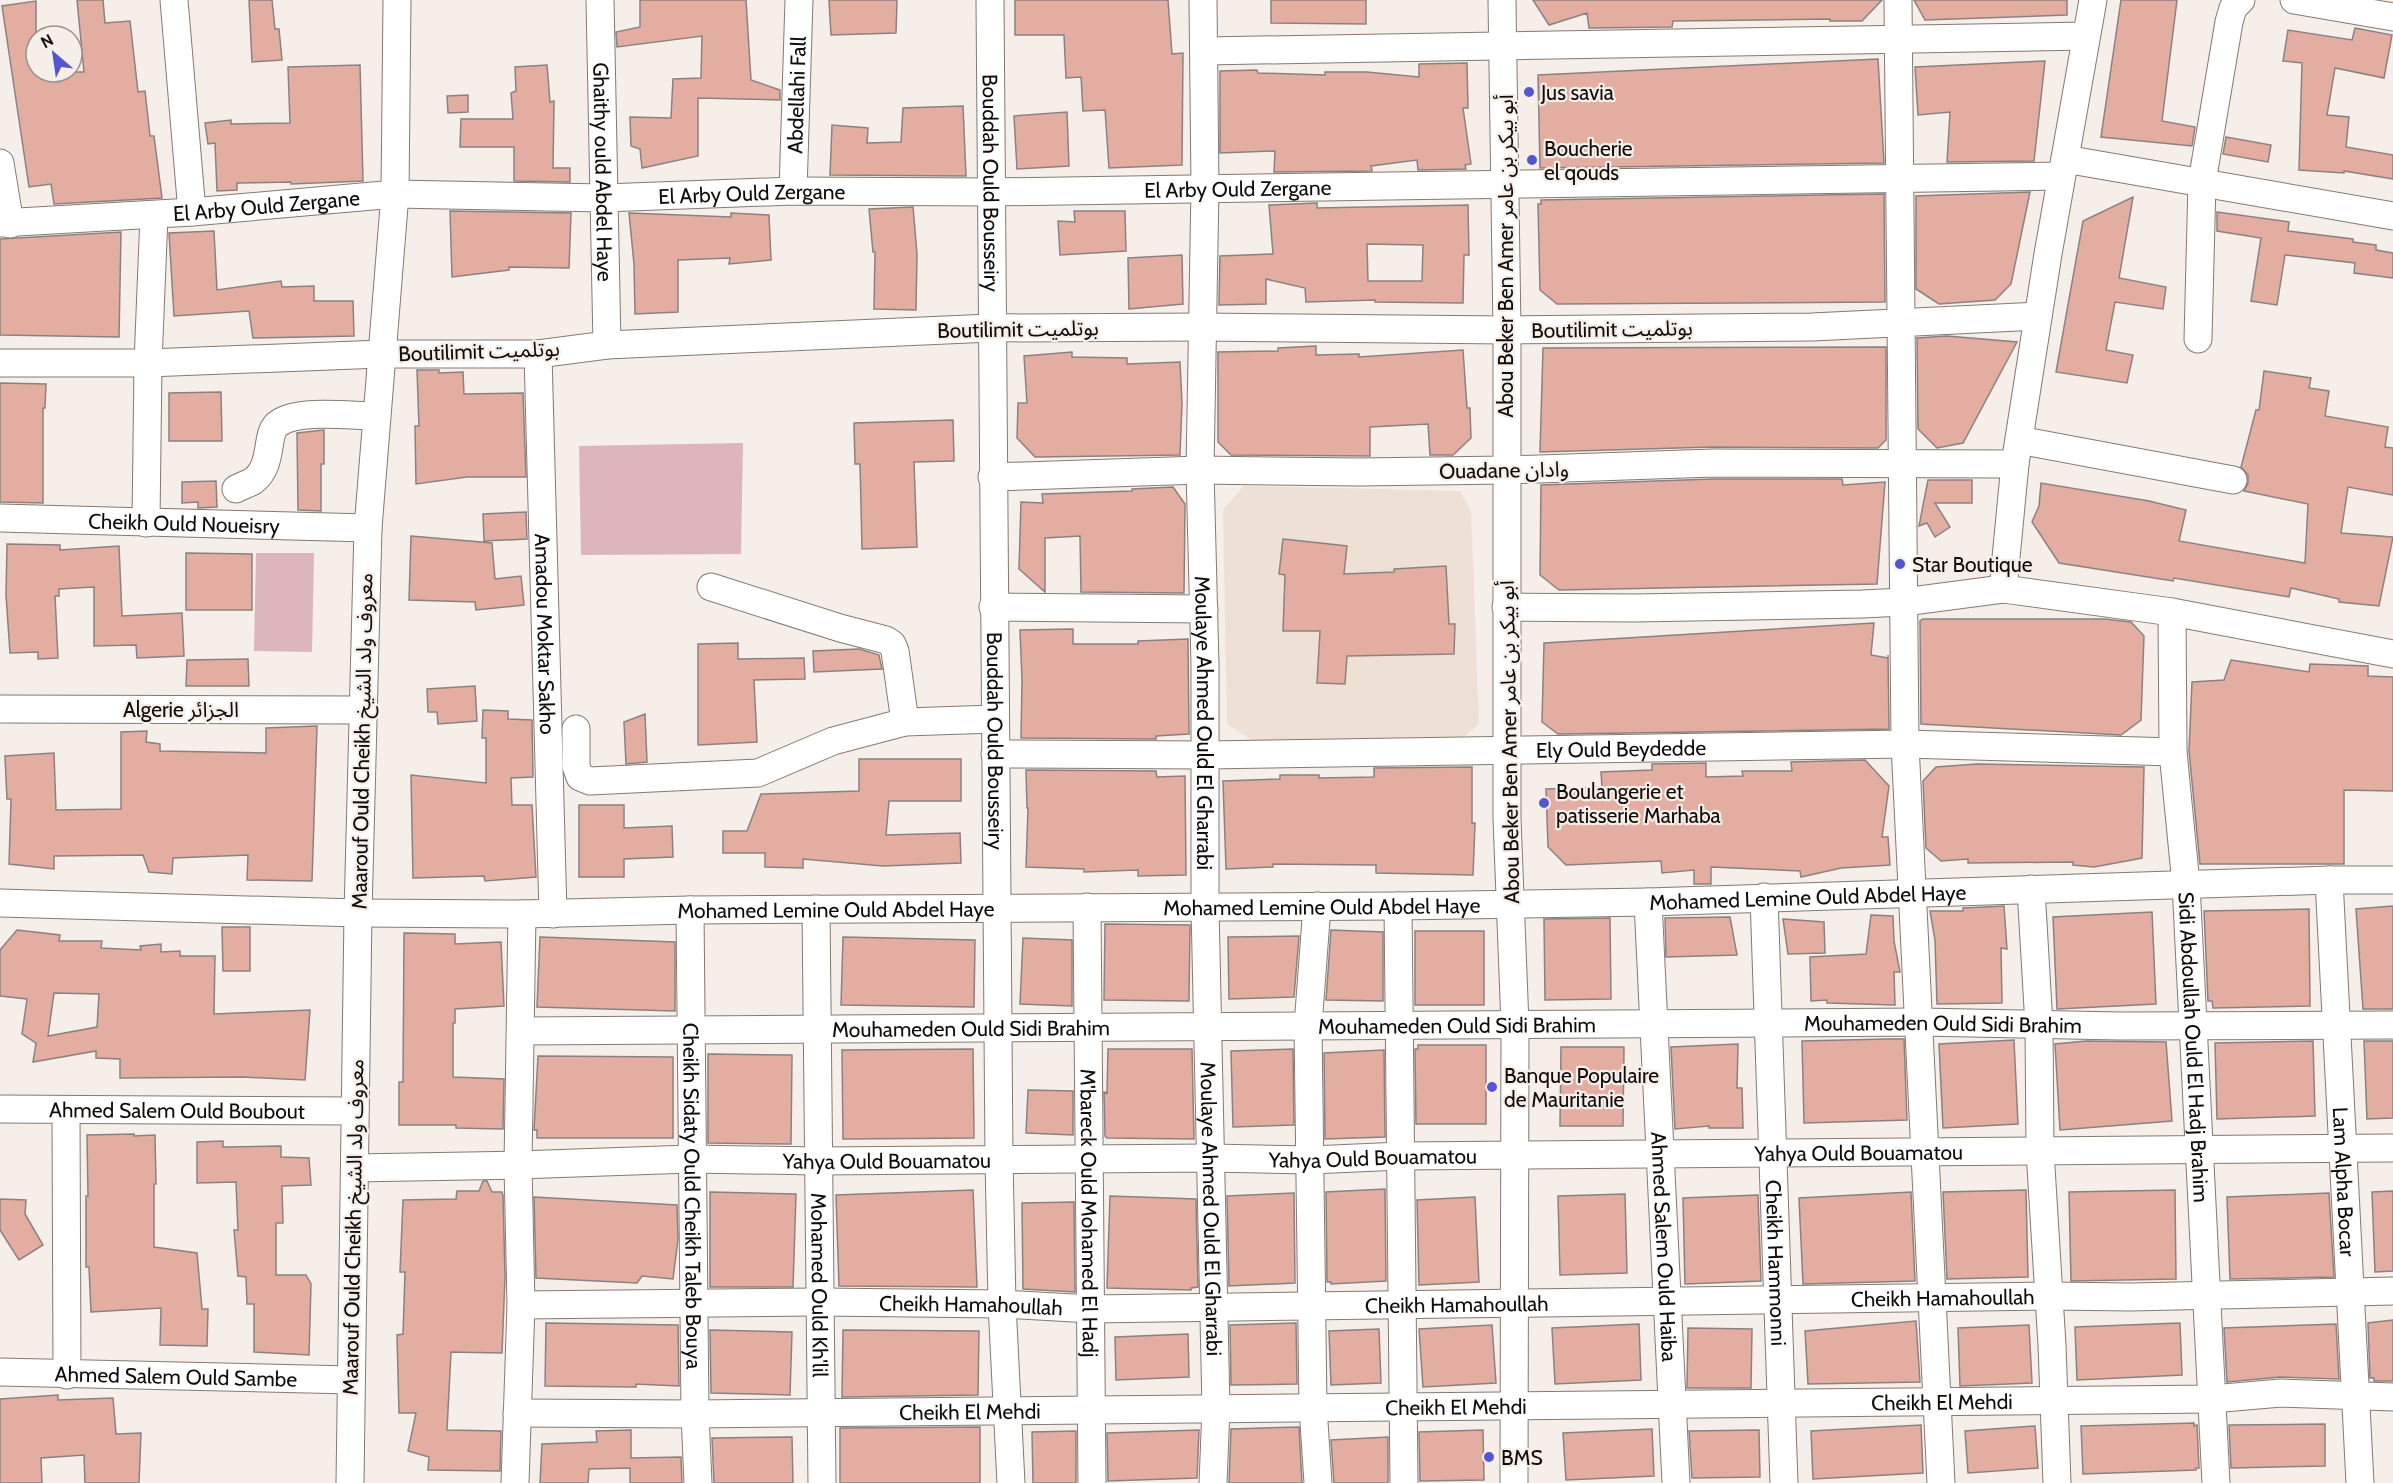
<svg xmlns="http://www.w3.org/2000/svg" width="2393" height="1483" font-family="Cabin,'Noto Sans Arabic',sans-serif">
  <rect width="100%" height="100%" fill="#f6eee8"/>
  <path fill="#eee0d4" d="M1244,486L1460,491L1471,511L1479,724L1461,739L1255,742L1227,724L1223,510Z"/>
  <path fill="#dcb5bd" d="M743,443L741,554L581,555L579,446Z
    M256,553H314L312,652L254,651Z"/>
  <path fill="#e3aea1" stroke="#8b8280" stroke-width="1.5" fill-rule="evenodd" d="M77,0H103L105,23L130,21L138,92L145,91L150,136H154L162,198L54,204L51,184L29,187L2,6L36,1V72H84Z
    M249,0H272L275,29H279L282,60L252,62Z
    M640,0H746L751,80L780,90V100L698,98V156L642,168L640,149L631,146L630,117L671,118L673,79L701,78L702,36L617,47L616,32L640,27Z
    M829,0H897L896,33L831,35Z
    M1015,0H1168L1172,54L1183,53L1182,165L1109,168L1105,110L1083,111L1081,77L1066,78L1064,35H1015Z
    M1271,0H1366V24L1271,23Z
    M1533,0H1882L1862,21H1830V19L1673,21L1672,27L1589,28L1587,13L1549,25Z
    M1914,0H2067V15L1925,20Z
    M2121,0H2177L2162,121L2195,127L2192,146L2101,137Z
    M2355,28L2392,35L2384,78L2335,68L2327,115L2349,117L2346,147L2393,155V179L2344,171V173L2299,170L2302,63L2283,61L2288,30L2352,40Z
    M1878,59L1884,163L1540,168L1538,75Z
    M2045,61L2034,161L1947,162L1950,112L1918,115L1915,67Z
    M1467,63L1468,108H1463L1471,164L1465,165L1466,169L1418,170L1417,160L1371,166L1372,171L1274,172L1275,151L1220,153V71L1257,70L1258,73L1325,75V72H1367L1419,77V64Z
    M360,65L363,181L291,184V182L237,183V190L217,191L215,143L208,144L205,123L231,120V124L290,123L288,67Z
    M547,65L550,102L554,101L553,168H570V182L514,181V147H460L461,119H513L511,93L516,91L515,67Z
    M468,95V112L448,113L447,96Z
    M963,106L966,176L830,175L832,125L868,128L867,143L901,142L903,108Z
    M1067,112L1069,166L1017,169L1014,116Z
    M2226,137L2271,145L2268,162L2223,154Z
    M2030,192L2011,284L1995,300L1939,304L1916,289V196Z
    M1884,194L1885,302L1557,304L1540,290L1538,204H1541V200Z
    M2133,197L2119,278L2166,287L2163,309L2115,302L2106,350L2133,355L2127,383L2056,372L2083,221Z
    M1317,203V208L1468,205L1469,255H1464L1463,303L1375,302V300L1306,302L1305,288L1266,279V304L1219,305L1220,256L1273,254L1269,205ZM1367,244L1423,245L1422,281H1368Z
    M913,207L917,254L916,310L874,309L875,252H873L869,209Z
    M450,211L571,213L569,268L509,267V270L452,277Z
    M1074,211H1125L1126,251L1060,255L1058,221L1075,222Z
    M2217,212L2289,222L2288,231L2353,239V242L2376,245V250L2393,253V278L2354,273L2355,263L2285,255L2277,305L2251,301L2261,238L2217,231Z
    M629,213L731,217V213L769,215L771,260L729,264L730,258L678,260V312L635,314L634,264Z
    M214,231L217,290L281,281L282,287L314,286V301H353L354,336L253,338L249,311L174,316L169,233Z
    M121,232L119,337L0,335V239Z
    M1182,255L1183,304L1129,309L1128,258Z
    M1947,336L2017,342L1963,443L1937,448L1918,429L1917,338Z
    M1316,346V355L1359,354V357L1463,350L1467,408H1470L1471,438L1453,455H1430L1428,424L1370,427V456L1231,455L1218,442V352L1278,351V348Z
    M1886,347V440L1878,448L1712,447L1540,452L1543,348Z
    M1072,352V357L1127,358V364L1180,362L1182,403L1180,455L1035,457L1017,438L1018,403H1027L1024,356Z
    M417,370H439V373L463,372L464,394L523,393L526,477H467L416,484L415,426H419Z
    M2264,371L2311,378L2309,388L2329,391L2325,416L2388,427L2385,447L2393,448V495L2348,487L2341,533L2393,537L2379,606L2339,602V599L2291,588L2289,597L2174,578L2173,581L2059,563L2032,522L2039,506L2041,483L2149,501L2186,510L2179,541L2305,563L2308,504L2244,491L2248,483V475L2241,467L2256,410H2259Z
    M0,383L46,384L45,408H43V503L0,502Z
    M221,392L222,441H169V393Z
    M953,420L954,461L914,462L917,547L862,549L860,464H855L854,423Z
    M324,430V464H321V511L298,510L297,433Z
    M1713,479H1842L1843,485L1885,482L1877,584L1559,590L1540,575L1541,485Z
    M1928,480H1972V503H1935L1950,527L1935,537L1927,523L1919,526Z
    M216,481L217,507L198,508V502L182,503V482Z
    M1173,487L1185,504L1184,593L1081,592L1080,536L1045,538V592L1019,569L1021,502L1043,503L1042,494L1132,491V489Z
    M526,512L527,539L484,541L483,514Z
    M411,536L492,543L495,579L521,576L524,605L476,610L475,602L409,600Z
    M1283,539L1347,546L1344,574L1394,572V569L1446,566L1449,624H1455L1454,654L1347,656L1345,684L1317,683L1320,631H1283L1285,575L1279,574Z
    M7,544L60,545V550L119,546L122,616L182,613L184,656L137,658L136,645L94,646V587L59,589V596H55L58,658L38,659V652L10,653L6,595Z
    M186,553L252,554V610H186Z
    M1923,619H2105L2131,622L2144,636L2141,720L2121,735L1921,724L1920,621Z
    M1874,623L1871,655L1888,658V655L1889,729L1558,734L1542,722L1544,643Z
    M1073,629V644H1138V641L1188,639L1189,734L1156,736V739L1021,738L1022,680L1020,630Z
    M738,643V659L804,658L805,679L754,680L757,742L698,745V644Z
    M859,649L879,655L882,669L814,672L813,651Z
    M248,659L249,686H186L187,660Z
    M2231,660L2309,672L2310,664L2368,666V676L2393,677V791L2344,790V864H2200L2189,751L2192,682L2224,680Z
    M475,686L477,721L438,724L437,712H428L427,689Z
    M483,710L508,711V719L532,720L533,777L511,778L512,805H532L536,877L485,881L484,876L413,878L411,775L486,783V738H482Z
    M645,714L647,762L626,764L624,722Z
    M317,726L312,881L247,880L248,855L173,858L172,874L149,872L143,855L54,856V869L9,864L11,799H7L5,756L54,753L56,810L121,809V732L147,731L146,742L160,744V751L266,753V728Z
    M859,759H961V801H889L886,835L960,833L961,863L883,866L803,859V868L765,867V853H723V831H747L761,794L859,791Z
    M1865,760L1889,786L1882,837H1888L1890,865L1841,868L1801,877L1800,871L1711,867V884H1694V870L1662,873L1661,861L1566,865L1548,847L1546,789L1602,787L1601,772L1652,770V764L1706,763V777L1743,776L1742,771H1792L1791,762Z
    M1977,764L2144,767L2142,858L2094,867L2073,865V862L1968,863V859L1941,861L1926,848L1923,781L1936,767Z
    M1472,767V823H1475L1473,875L1376,873V865L1273,864V867L1226,869L1223,781L1280,779V775H1319V778L1374,777V768Z
    M1026,770L1156,771L1157,777L1185,776L1186,875L1138,876V870L1084,872V869L1026,867L1028,808H1027Z
    M579,805H624V828L672,826L673,857L624,859V877H579Z
    M2004,906L2007,949L2001,948L2002,1003L1937,1004L1935,940L1930,911H1963V908Z
    M2393,906V1009H2363L2356,909Z
    M2309,909L2310,1006L2213,1008L2212,1001H2208L2204,911Z
    M2152,912L2156,1004L2057,1009L2053,917Z
    M1871,915L1893,916L1894,941L1900,972H1894L1895,1005L1827,1003V1000L1811,1001L1810,957L1866,954Z
    M1730,917L1737,955L1666,957L1665,918Z
    M1610,918L1611,999L1545,1000L1544,919Z
    M1783,919L1824,922L1825,953L1788,954Z
    M1105,924L1190,925L1189,1001L1104,1000Z
    M222,927H250V971H223Z
    M17,930L60,935L59,941H102L101,948L141,950L140,946L161,944V952L180,951V956H215L214,1014L310,1010L305,1080L243,1077L120,1078V1059L96,1058V1051L33,1062L36,1043L22,1034L27,999L0,996V950ZM54,993L99,994L97,1027L48,1036Z
    M1331,930L1383,932V1001L1326,1000Z
    M1415,931H1484V1005H1415Z
    M404,933L455,934V944L501,942L504,1006L455,1009V1023H453V1077L504,1079L503,1129L456,1128V1125H399V1082H403Z
    M1299,936L1294,997L1229,999L1228,937Z
    M540,937L675,942V1011L537,1007Z
    M843,937L975,940L974,1007L841,1005Z
    M1023,938L1072,940V1006L1020,1004Z
    M1888,1039H1904L1907,1120L1804,1123L1802,1041Z
    M2014,1040L2018,1124L1943,1128L1939,1044Z
    M2086,1041L2166,1042L2172,1121L2060,1130L2055,1044Z
    M2313,1041L2315,1116L2217,1119L2215,1043Z
    M2364,1041H2393V1118L2367,1119Z
    M1738,1044L1737,1088H1742L1743,1128H1709V1126L1675,1129L1671,1047Z
    M1418,1045H1486V1124H1416L1415,1049H1418Z
    M1561,1047H1624L1623,1126H1560Z
    M973,1049L974,1138L843,1139L842,1050Z
    M1108,1049H1192L1194,1139L1107,1138L1105,1136L1104,1092L1107,1093Z
    M1293,1049L1294,1125L1233,1127L1231,1051Z
    M1384,1050L1385,1137L1325,1139L1324,1053Z
    M708,1054L792,1055L791,1144L708,1143Z
    M538,1056L673,1057V1138H537V1130H534Z
    M1028,1090L1073,1091V1135L1026,1133Z
    M134,1134V1136L155,1135L156,1184H154V1247L197,1253L202,1309H208L207,1346L160,1345L161,1308L91,1312L89,1267H86V1196H88L87,1135Z
    M223,1141V1147L281,1146V1157L309,1158L311,1185L282,1186L283,1223H276V1275H306L311,1284L309,1355L254,1352V1304H247L246,1277L238,1276L234,1230H238L236,1182L197,1183V1142Z
    M483,1181H487L492,1192H502L503,1195L505,1277L502,1353L451,1352L447,1430L501,1431L500,1471L428,1470L429,1457L408,1451L416,1413H399L397,1335L403,1334L405,1272H400L403,1200L456,1199L457,1191H479Z
    M1385,1189L1386,1281L1331,1284V1282H1327L1326,1192Z
    M973,1190L977,1287L839,1286L836,1195Z
    M2026,1190L2028,1277L1947,1279L1943,1192Z
    M2175,1190L2176,1279L2071,1281L2069,1192Z
    M2393,1191V1271L2375,1272L2372,1192Z
    M710,1192L796,1194L793,1287H710Z
    M1911,1192L1915,1281L1803,1284L1799,1198Z
    M1294,1193L1295,1283L1229,1286L1227,1196Z
    M2329,1193L2334,1277L2230,1279L2227,1197Z
    M1625,1194L1627,1273L1560,1275L1558,1196Z
    M1758,1195L1761,1281L1685,1284L1683,1198Z
    M1110,1196L1196,1199L1198,1287L1191,1288V1290L1107,1288Z
    M534,1197L677,1205L678,1239L673,1279L642,1276L637,1283L536,1278Z
    M1475,1197L1479,1282L1419,1285L1417,1200Z
    M0,1199L26,1200L25,1214L43,1245L19,1260L0,1230Z
    M1074,1202L1075,1292L1023,1289L1022,1203Z
    M2393,1320V1381H2374V1378H2370L2368,1323Z
    M1916,1321L1920,1382L1808,1384L1805,1331Z
    M546,1323L678,1325L679,1386L636,1384V1387L545,1386Z
    M1296,1323L1297,1384L1231,1385L1230,1325Z
    M2180,1323L2182,1375L2077,1380L2075,1327Z
    M1639,1324L1641,1380L1555,1384L1552,1328Z
    M2336,1324L2339,1379L2280,1377L2227,1382L2224,1328Z
    M1492,1325L1496,1383L1423,1387L1419,1329Z
    M2029,1325L2032,1383L1960,1386L1958,1328Z
    M1688,1328L1752,1329L1751,1388H1687Z
    M1379,1329L1381,1383L1331,1385L1329,1331Z
    M710,1330L792,1332L790,1395L711,1393Z
    M843,1330L979,1331L978,1395L842,1397Z
    M1188,1334L1189,1377L1116,1380L1115,1337Z
    M58,1395V1400L113,1398L116,1434L141,1433L139,1483H85L84,1455L41,1458L42,1483H0V1399Z
    M2194,1423V1426L2197,1425L2199,1468H2196V1470L2083,1474L2081,1426Z
    M2325,1424V1466L2231,1468L2229,1425Z
    M1921,1425L1923,1473L1813,1479L1811,1431Z
    M2035,1426L2038,1468L1968,1473L1965,1431Z
    M980,1427V1483H840V1428Z
    M1299,1427L1302,1483H1229L1231,1429Z
    M1652,1429L1654,1476L1566,1480L1563,1433Z
    M631,1430V1458L681,1457L682,1483H630V1468L589,1469L588,1483H540L542,1444L597,1442L596,1431Z
    M1199,1430L1197,1478L1108,1481L1107,1433Z
    M1483,1430L1484,1480L1420,1481L1419,1432Z
    M1759,1430L1760,1477L1692,1478L1689,1431Z
    M1076,1431V1483H1033L1032,1432Z
    M792,1437L793,1483H714L712,1438Z
    M1388,1437V1483H1334L1331,1440Z"/>
  <g fill="none" stroke-linecap="round" stroke-linejoin="round">
    <g stroke="#827b75" stroke-width="29">
      <g id="minor">
        <path d="M174,0L192,212"/>
        <path id="s1" d="M600,0L607,345"/>
        <path id="s2" d="M990,0L999,1159L1002,1304L1011,1483"/>
        <path id="s3" d="M1203,0L1205,188L1200,470L1205,665V907L1216,1408L1213,1483"/>
        <path d="M1502,0L1507,330V819L1515,1025L1514,1483"/>
        <path d="M1898,0L1905,744L1941,1483"/>
        <path d="M2294,0L2393,17"/>
        <path d="M1205,51L2086,36"/>
        <path d="M2065,159L2393,216"/>
        <path d="M0,163L10,224"/>
        <path id="s4" d="M793,191L799,0"/>
        <path id="s5" d="M0,223L192,212L395,194L604,198L793,191L992,192L2061,176"/>
        <path d="M2198,339L2202,182L2229,22L2233,8L2241,0"/>
        <path id="s6" d="M538,354L553,914"/>
        <path d="M0,363H148L381,354H538L607,345L991,328L1202,327L1507,330L1812,327L2038,316"/>
        <path d="M2019,440L2233,480"/>
        <path d="M992,477L1200,470L1359,472L1506,470L1713,463L2015,464"/>
        <path d="M236,489C241,486 248,484 253,481C275,465 264,432 279,423C299,409 351,416 376,416"/>
        <path id="s7" d="M0,518L368,528"/>
        <path d="M146,523L148,363L154,215"/>
        <path d="M711,587L840,628L886,640L892,644L895,651L905,722"/>
        <path d="M2003,589L2015,464L2048,254L2093,0"/>
        <path d="M993,607L1204,609"/>
        <path d="M1506,607L1635,608L1862,604L1904,602L2003,589L2172,612L2393,654"/>
        <path id="s8" d="M2172,612L2173,752L2186,884L2216,1483"/>
        <path d="M0,709L363,710"/>
        <path d="M576,729V766L580,777L590,781L758,773L833,741L905,722L995,719"/>
        <path id="s9" d="M995,754L1206,755L1905,744L2173,752"/>
        <path id="s10" d="M2329,880L2360,1483"/>
        <path d="M2031,889L2039,1025L2040,1151L2052,1345L2057,1483"/>
        <path id="s11" d="M1764,897L1784,1483"/>
        <path id="s12" d="M1648,902L1676,1483"/>
        <path id="s13" d="M0,903L358,913L522,914L690,910L1398,906L1648,902L2329,880H2393"/>
        <path d="M1317,906L1308,1026L1313,1407L1318,1483"/>
        <path d="M1398,906L1404,1483"/>
        <path id="s14" d="M1087,907L1092,1483"/>
        <path id="s15" d="M816,909L822,1483"/>
        <path id="s16" d="M690,910L695,1414L698,1483"/>
        <path id="s17" d="M521,1031L1920,1022L2120,1026L2393,1025"/>
        <path id="s18" d="M0,1109L355,1111"/>
        <path d="M66,1110L67,1375"/>
        <path id="s19" d="M355,1168L518,1165L691,1159L818,1161L1210,1158L1311,1160L1401,1156L2393,1148"/>
        <path id="s20" d="M521,1305L820,1302L1002,1304L1091,1309L2049,1296L2131,1297L2393,1291"/>
        <path id="s21" d="M0,1372L351,1380"/>
        <path id="s22" d="M517,1413L695,1414L2212,1399L2281,1393L2393,1397"/>
        <path d="M350,1483L358,913L368,528L395,194L397,0"/>
        <path d="M515,1483L521,1305L518,1165L522,914"/>
      </g>
    </g>
    <use href="#minor" stroke="#fff" stroke-width="27"/>
  </g>
  <g fill="#5257ce" stroke="#f6eee8" stroke-width="2">
    <circle cx="1529" cy="92" r="6"/>
    <circle cx="1532" cy="160" r="6"/>
    <circle cx="1900" cy="564" r="6"/>
    <circle cx="1544" cy="803" r="6"/>
    <circle cx="1492" cy="1087" r="6"/>
    <circle cx="1489" cy="1457" r="6"/>
  </g>
  <g text-anchor="middle" dominant-baseline="central" stroke-width="4.5" stroke-linejoin="round" paint-order="stroke">
    <g font-size="21" fill="#0f0c0a" stroke="#f6eee8" text-anchor="start">
      <text x="1541" y="92">Jus savia</text>
      <text x="1544" y="148">Boucherie<tspan x="1544" dy="24">el qouds</tspan></text>
      <text x="1912" y="564">Star Boutique</text>
      <text x="1556" y="791">Boulangerie et<tspan x="1556" dy="24">patisserie Marhaba</tspan></text>
      <text x="1504" y="1075">Banque Populaire<tspan x="1504" dy="24">de Mauritanie</tspan></text>
      <text x="1501" y="1457">BMS</text>
    </g>
    <g font-size="21" fill="#0f0c0a" stroke="#f6eee8">
      <text stroke="none"><textPath href="#s4" startOffset="96">Abdellahi Fall</textPath></text>
      <text stroke="none"><textPath href="#s1" startOffset="172">Ghaithy ould Abdel Haye</textPath></text>
      <text stroke="none"><textPath href="#s2" startOffset="183">Bouddah Ould Bousseiry</textPath></text>
      <text stroke="none"><textPath href="#s5" startOffset="1239">El Arby Ould Zergane</textPath></text>
      <text stroke="none"><textPath href="#s5" startOffset="753">El Arby Ould Zergane</textPath></text>
      <text stroke="none"><textPath href="#s5" startOffset="267">El Arby Ould Zergane</textPath></text>
      <text transform="translate(1505 256) rotate(-90)">Abou Beker Ben Amer أبو بيكر بن عامر</text>
      <text transform="translate(1018 329) rotate(-1)">Boutilimit بوتلميت</text>
      <text transform="translate(1612 329) rotate(-1)">Boutilimit بوتلميت</text>
      <text transform="translate(479 351) rotate(-2)">Boutilimit بوتلميت</text>
      <text transform="translate(1504 470) rotate(-1)">Ouadane وادان</text>
      <text stroke="none"><textPath href="#s7" startOffset="184">Cheikh Ould Noueisry</textPath></text>
      <text stroke="none"><textPath href="#s6" startOffset="280">Amadou Moktar Sakho</textPath></text>
      <text x="181" y="709">Algerie الجزائر</text>
      <text stroke="none"><textPath href="#s3" startOffset="723">Moulaye Ahmed Ould El Gharrabi</textPath></text>
      <text transform="translate(362 741) rotate(-89)">Maarouf Ould Cheikh معروف ولد الشيخ</text>
      <text stroke="none"><textPath href="#s2" startOffset="741">Bouddah Ould Bousseiry</textPath></text>
      <text transform="translate(1509 742) rotate(-91)">Abou Beker Ben Amer أبو بيكر بن عامر</text>
      <text stroke="none"><textPath href="#s9" startOffset="626">Ely Ould Beydedde</textPath></text>
      <text stroke="none"><textPath href="#s13" startOffset="1808">Mohamed Lemine Ould Abdel Haye</textPath></text>
      <text stroke="none"><textPath href="#s13" startOffset="1322">Mohamed Lemine Ould Abdel Haye</textPath></text>
      <text stroke="none"><textPath href="#s13" startOffset="836">Mohamed Lemine Ould Abdel Haye</textPath></text>
      <text stroke="none"><textPath href="#s17" startOffset="1422">Mouhameden Ould Sidi Brahim</textPath></text>
      <text stroke="none"><textPath href="#s17" startOffset="936">Mouhameden Ould Sidi Brahim</textPath></text>
      <text stroke="none"><textPath href="#s17" startOffset="450">Mouhameden Ould Sidi Brahim</textPath></text>
      <text stroke="none"><textPath href="#s8" startOffset="436">Sidi Abdoullah Ould El Hadj Brahim</textPath></text>
      <text stroke="none"><textPath href="#s18" startOffset="177">Ahmed Salem Ould Boubout</textPath></text>
      <text stroke="none"><textPath href="#s19" startOffset="1504">Yahya Ould Bouamatou</textPath></text>
      <text stroke="none"><textPath href="#s19" startOffset="1018">Yahya Ould Bouamatou</textPath></text>
      <text stroke="none"><textPath href="#s19" startOffset="532">Yahya Ould Bouamatou</textPath></text>
      <text stroke="none"><textPath href="#s10" startOffset="302">Lam Alpha Bocar</textPath></text>
      <text stroke="none"><textPath href="#s16" startOffset="286">Cheikh Sidaty Ould Cheikh Taleb Bouya</textPath></text>
      <text stroke="none"><textPath href="#s3" startOffset="1209">Moulaye Ahmed Ould El Gharrabi</textPath></text>
      <text stroke="none"><textPath href="#s14" startOffset="306">M'bareck Ould Mohamed El Hadj</textPath></text>
      <text transform="translate(353 1227) rotate(-89)">Maarouf Ould Cheikh معروف ولد الشيخ</text>
      <text stroke="none"><textPath href="#s12" startOffset="345">Ahmed Salem Ould Haiba</textPath></text>
      <text stroke="none"><textPath href="#s11" startOffset="366">Cheikh Hammonni</textPath></text>
      <text stroke="none"><textPath href="#s15" startOffset="376">Mohamed Ould Kh'lil</textPath></text>
      <text stroke="none"><textPath href="#s20" startOffset="1422">Cheikh Hamahoullah</textPath></text>
      <text stroke="none"><textPath href="#s20" startOffset="936">Cheikh Hamahoullah</textPath></text>
      <text stroke="none"><textPath href="#s20" startOffset="450">Cheikh Hamahoullah</textPath></text>
      <text stroke="none"><textPath href="#s21" startOffset="176">Ahmed Salem Ould Sambe</textPath></text>
      <text stroke="none"><textPath href="#s22" startOffset="1425">Cheikh El Mehdi</textPath></text>
      <text stroke="none"><textPath href="#s22" startOffset="939">Cheikh El Mehdi</textPath></text>
      <text stroke="none"><textPath href="#s22" startOffset="453">Cheikh El Mehdi</textPath></text>
    </g>
  </g>
  <g transform="translate(54 54) rotate(331)"><circle r="28" fill="#f6eee8" stroke="#9a948f" stroke-width="1.5"/>
  <path d="M0-4.5L10 22L0 15L-10 22Z" fill="#5257ce"/>
  <text y="-9" font-size="16" font-weight="bold" text-anchor="middle" fill="#0f0c0a">N</text>
  </g>
</svg>
